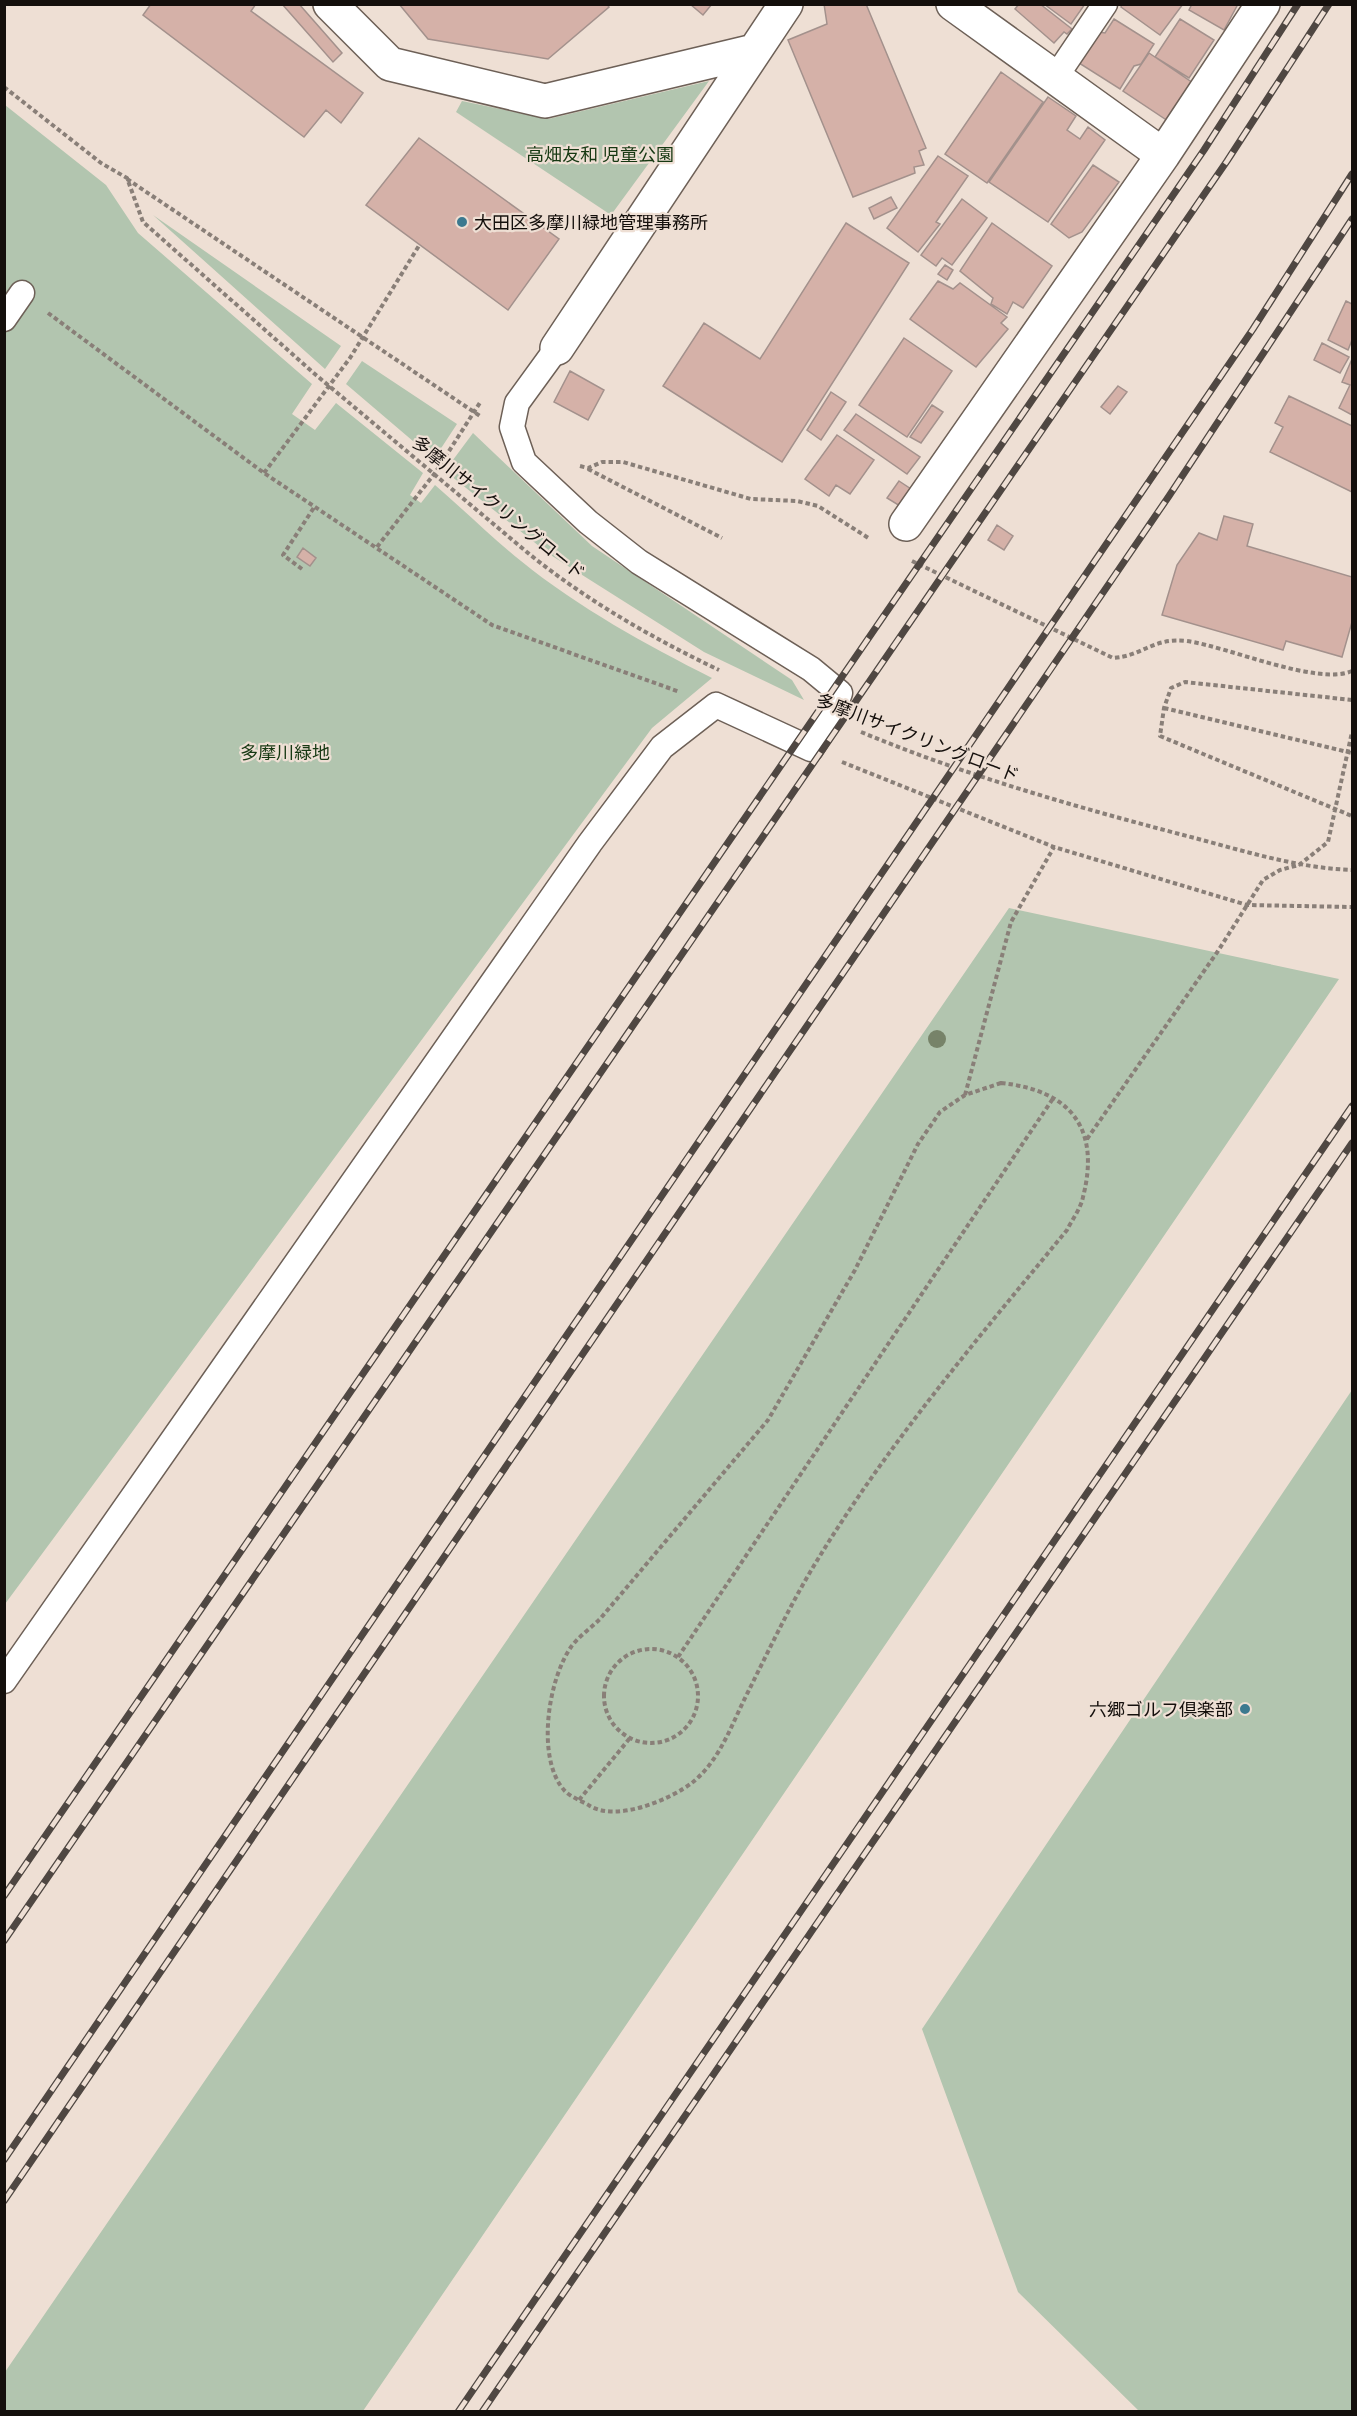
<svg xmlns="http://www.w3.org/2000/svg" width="1357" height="2416" font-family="'Exo 2','Noto Sans JP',sans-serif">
  <rect width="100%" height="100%" fill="#eedfd4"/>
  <path fill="#b2c5af" d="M709,81L611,215L456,112L462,101L548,119Z
    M5,105L106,185L138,233L312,384L292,414L315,430L336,403L423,473L410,495L421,503L435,485C464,510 491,537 521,561C579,608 645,644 712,678L652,728L5,1604Z
    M153,215L341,346L325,369Z
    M362,361L457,424L434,459L346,384Z
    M473,433L592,546L792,680L804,700L704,652L549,554L451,476L447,468Z
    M1009,908L1339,979L363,2411H5V2372Z
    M1352,1390V2411H1139L1018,2292L922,2029Z"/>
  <path fill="#d5b1a8" stroke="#a3918c" stroke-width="1.5" d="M151,4H256L251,11L363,93L341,123L326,110L304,137L143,15Z
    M282,4H299L342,53L333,62Z
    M399,4H607L609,7L548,59L428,39Z
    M690,4H712L703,15Z
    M824,4H866L926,148L919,151L924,165L914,167L915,173L853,197L788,40L827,24Z
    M1019,4H1040L1072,29L1067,34L1064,32L1054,43L1015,9Z
    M1044,4H1085L1071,24Z
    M1122,4H1183L1160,35L1121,7Z
    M1192,4H1238L1224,30L1189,10Z
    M1114,19L1154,44L1141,64L1134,66L1120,89L1079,63L1099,32L1105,33Z
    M1180,19L1214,40L1189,78L1155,57Z
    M1149,53L1193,83L1168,121L1123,91Z
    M1001,72L1043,102L987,183L945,154Z
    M1048,97L1076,116L1067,130L1080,139L1088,127L1105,140L1048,222L989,182Z
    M419,138L559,239L508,310L366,205Z
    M938,156L968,176L936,222L940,224L918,252L887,228Z
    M1093,165L1119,182L1082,232L1069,238L1051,224Z
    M891,197L897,208L874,219L869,208Z
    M962,199L987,218L952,265L942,258L936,266L921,255Z
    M846,223L909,263L782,462L663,386L704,323L760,359Z
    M992,223L1052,266L1023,308L1013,302L1007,314L991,304L993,298L960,271Z
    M945,265L953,270L947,280L938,274Z
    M938,281L953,289L960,283L1007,317L1001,323L1008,329L976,367L910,319Z
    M1346,301L1352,304V340L1348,350L1328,340Z
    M904,338L952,371L907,437L859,405Z
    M1322,343L1349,357L1340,373L1314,360Z
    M1352,359V415L1339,408L1350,385L1342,382Z
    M570,371L604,390L588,420L554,402Z
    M1118,386L1127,392L1110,414L1101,407Z
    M831,392L846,402L821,440L807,430Z
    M1289,396L1352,426V492L1270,452L1283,427L1275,423Z
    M932,405L943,412L921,443L910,437Z
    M856,414L920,457L907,474L844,430Z
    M837,435L874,460L850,494L836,485L829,496L805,479Z
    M899,481L911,489L900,506L887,498Z
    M1224,516L1253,524L1247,546L1352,577V622L1342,657L1286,641L1283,650L1162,615L1177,565L1199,533L1217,540Z
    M997,525L1013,536L1004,550L988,540Z
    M303,548L316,558L310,566L297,557Z"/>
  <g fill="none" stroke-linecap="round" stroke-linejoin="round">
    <g stroke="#6d6057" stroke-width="27">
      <path id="lane" d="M1055,78L1105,4
        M4,319L22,293
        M4,1681L590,843L662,747L716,705L811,749L830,719L840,693L811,669L639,562L588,522L524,462L512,427L517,403L557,348"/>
    </g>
    <g stroke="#6d6057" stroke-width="36">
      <path id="street" d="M330,4L390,64L545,101L754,51
        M953,4L1163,155
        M557,348L786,4
        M906,524L1163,155L1263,4"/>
    </g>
    <path stroke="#897f78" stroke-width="4" stroke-dasharray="4.5 3" stroke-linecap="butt" d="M4,87L101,163L127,178L143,222L316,375L528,553C586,600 652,638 719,670
      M127,179L480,416
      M48,313L264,473L492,625L680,692
      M580,466L588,468L602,462H623L751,499L797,501L818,506L870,539
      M588,469L722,538
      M264,473L350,358L420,244
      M377,547L435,473L481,401
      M912,561L1113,658C1143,656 1153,637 1187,641C1229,647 1317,686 1352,671
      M302,569L283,555L315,506
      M1352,700L1185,682L1171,688L1164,708L1160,736L1352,816
      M1164,708L1352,753
      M861,732C967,776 1076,807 1187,836C1241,850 1296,868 1352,870
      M842,762L1054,847L1247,905L1352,907
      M1001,1083C1069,1090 1101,1127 1083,1197C1081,1208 1072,1220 1067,1230C980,1336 890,1441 818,1559C792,1601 770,1648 748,1692C732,1723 721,1759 693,1782C670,1800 617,1822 590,1806C582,1801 570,1797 564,1790C536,1758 548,1680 571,1647C579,1636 591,1628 600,1619L768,1420L855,1270L918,1144L940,1112L965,1095Z
      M965,1095L1011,922L1054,847
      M1087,1139L1218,951L1263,880L1280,870L1299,865L1328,842L1352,732
      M604 1696a47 47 0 1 1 94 0a47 47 0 1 1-94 0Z
      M678,1657L1054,1097
      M579,1800L630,1738"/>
    <use href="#lane" stroke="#fff" stroke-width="24"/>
    <use href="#street" stroke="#fff" stroke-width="33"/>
    <g stroke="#4f4742" stroke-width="7">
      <path id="rail" d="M4,1896L1204,150L1298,4
        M4,1941L1227,161L1329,4
        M4,2160L1253,329L1352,174
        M4,2201L1169,496L1352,219
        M458,2412L1352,1106
        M482,2412L1352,1143"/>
    </g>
    <use href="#rail" stroke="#eedfd4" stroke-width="4.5" stroke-dasharray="14" stroke-linecap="butt"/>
  </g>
  <circle fill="#778369" cx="937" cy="1039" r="9"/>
  <g fill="#3c798f" stroke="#eedfd4" stroke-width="2">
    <circle cx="462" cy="222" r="6"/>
    <circle cx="1245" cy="1709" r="6"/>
  </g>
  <g text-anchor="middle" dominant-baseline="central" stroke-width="4.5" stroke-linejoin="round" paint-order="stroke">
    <g font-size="18" fill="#163812" stroke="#eedfd4">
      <text x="600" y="154">高畑友和 児童公園</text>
      <text x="285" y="752">多摩川緑地</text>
    </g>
    <g font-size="18" fill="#140f0c" stroke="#eedfd4" text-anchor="start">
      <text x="474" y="222">大田区多摩川緑地管理事務所</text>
      <text x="1233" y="1709" text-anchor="end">六郷ゴルフ倶楽部</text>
    </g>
    <g font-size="18" fill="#140f0c" stroke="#eedfd4">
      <text transform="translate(499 507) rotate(39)">多摩川サイクリングロード</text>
      <text transform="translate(918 737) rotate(21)">多摩川サイクリングロード</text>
    </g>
  </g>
  <rect width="1357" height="2416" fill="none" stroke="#140f0c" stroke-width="12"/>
</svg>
